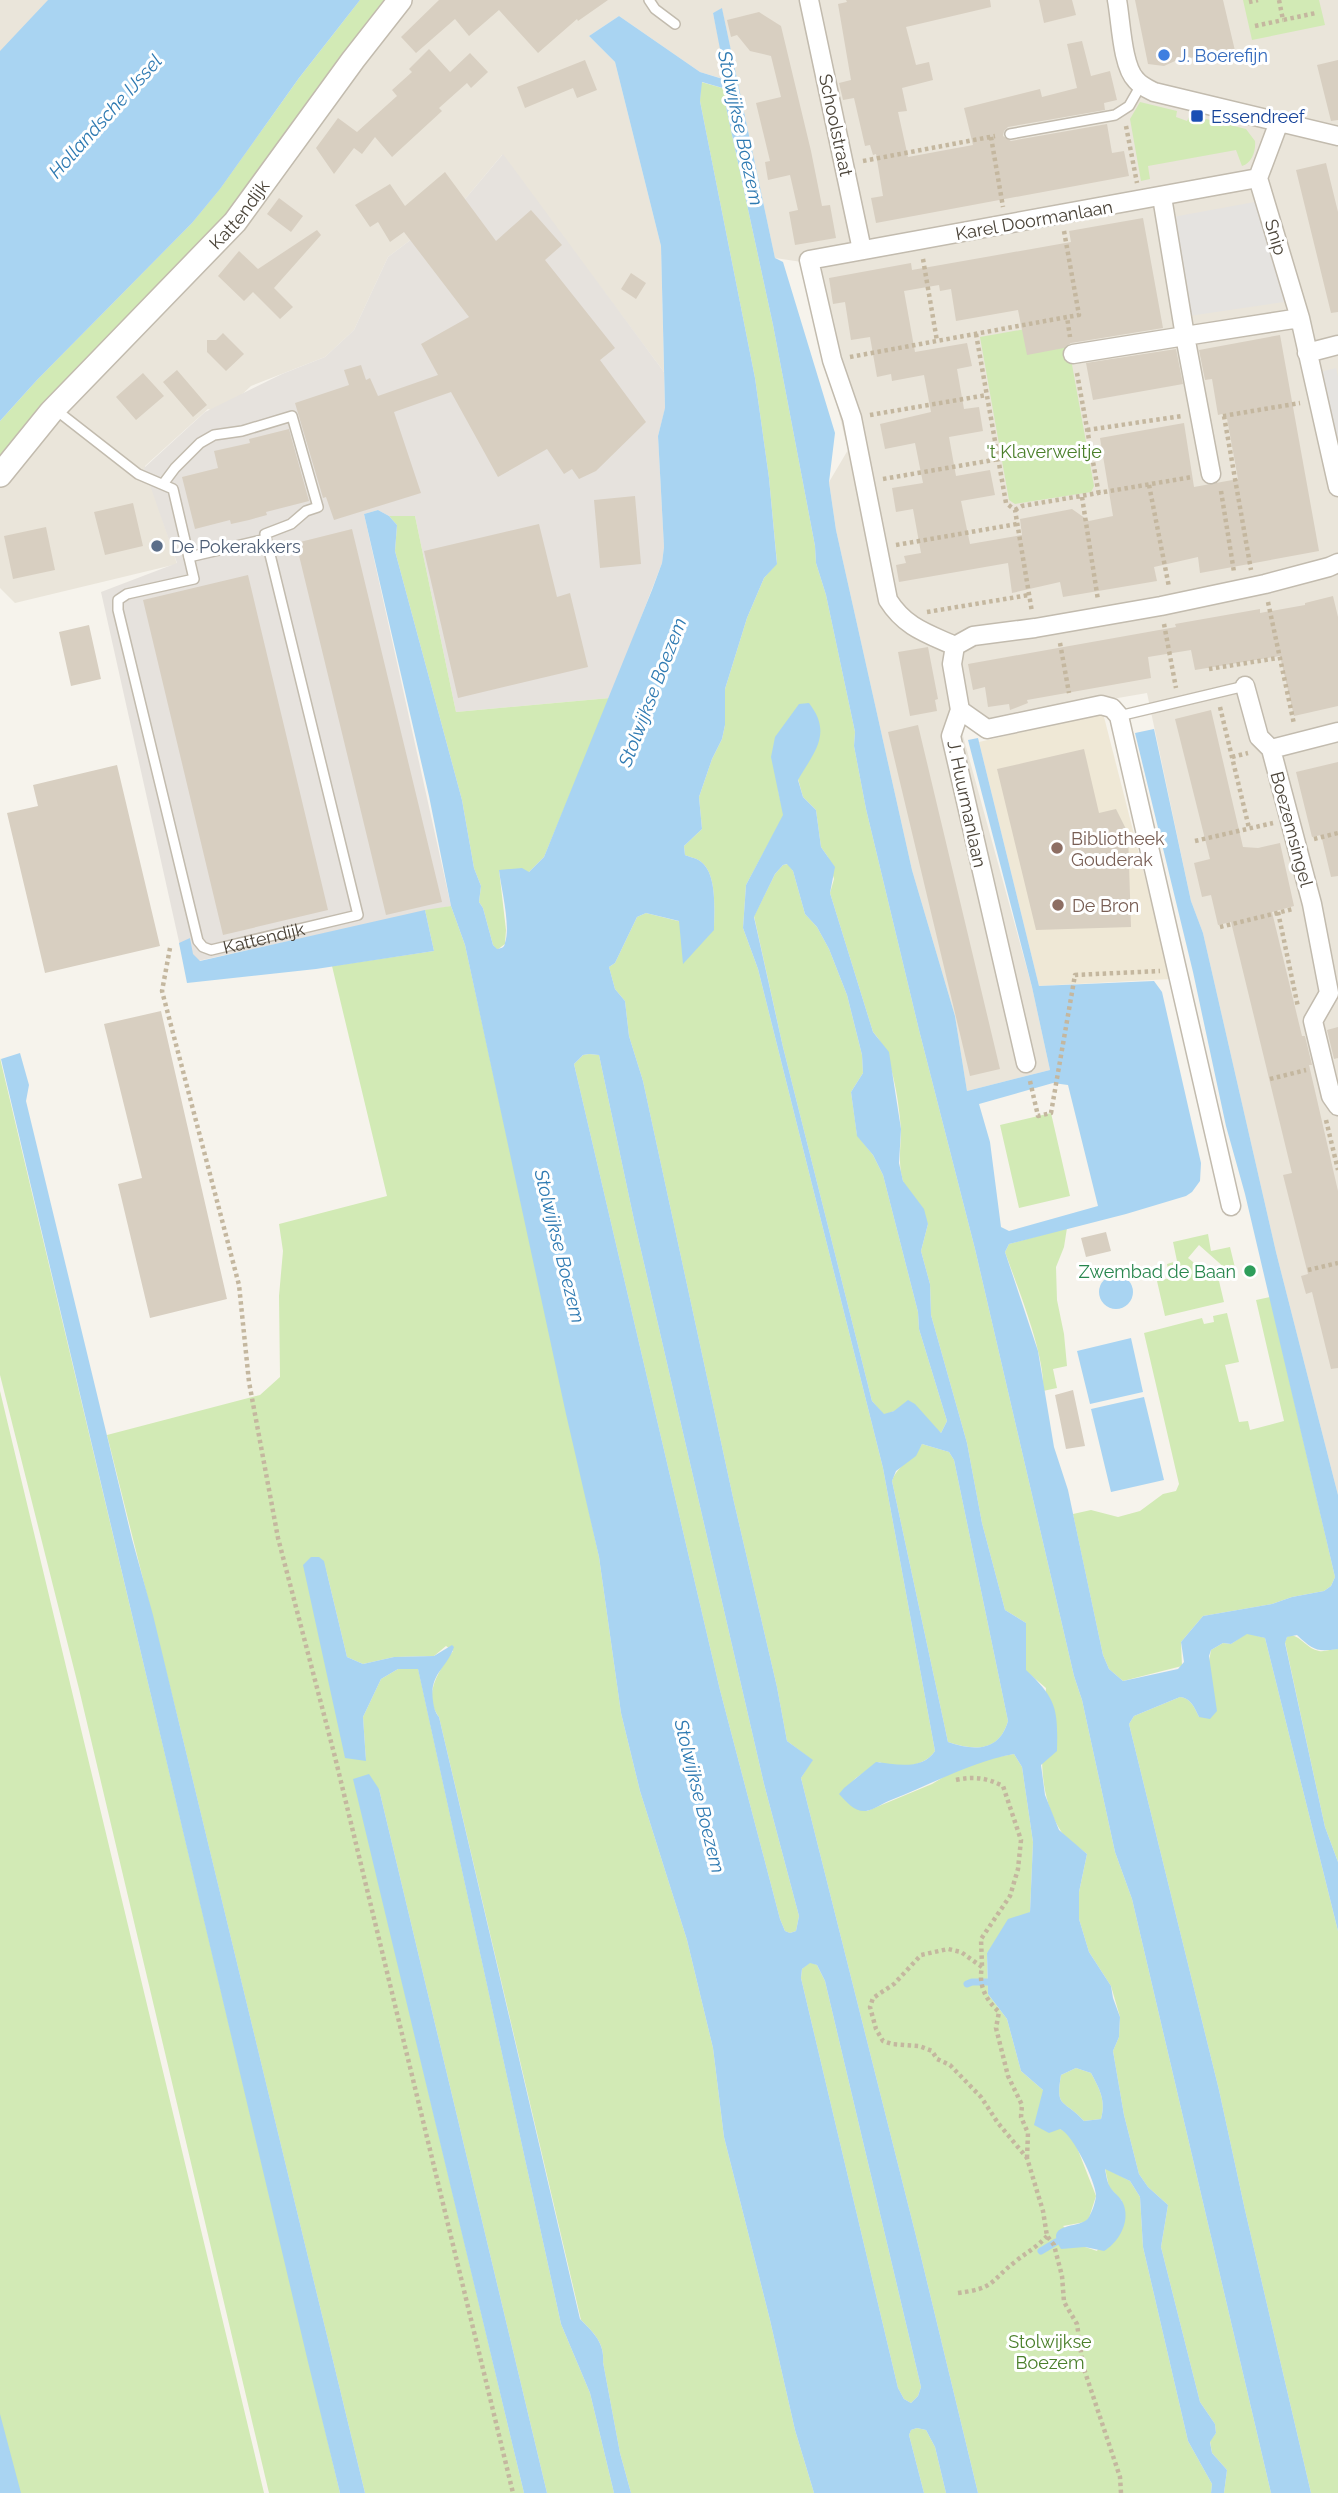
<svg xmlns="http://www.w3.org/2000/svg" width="1338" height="2493" font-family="Raleway,sans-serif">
  <rect width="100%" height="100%" fill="#f6f3ec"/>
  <path fill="#eae5da" d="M0,0H128L0,129Z
    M360,0H1338V1495L1276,1252L1203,933L1191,901L1147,693L960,725L1032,987L1050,1070L967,1091L955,1016L912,870L836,530L829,482L848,450L802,262L775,258L722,9L713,13L727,80L700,72L619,16L589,36L615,62L661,246L664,372L502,155L466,198L388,257L354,330L325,357L251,386L221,414L208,409L145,466L177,564L15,603L0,588V426L37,380L192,223Z"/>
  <path fill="#e6e2dd" d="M503,154L664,372L665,409L658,436L664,547L662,563L610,698L456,712L415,516H389L378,510L364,514L451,906L184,964L101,592L177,563L144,468L205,412L282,374L325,357L354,330L388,257L466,198Z"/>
  <path fill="#efe8d6" d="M1103,713L1171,979L1039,986L979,742Z"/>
  <path fill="#d2eab5" d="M360,0H387L215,230L0,458V421L37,380L192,223L220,189L299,78Z
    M1243,0H1319L1325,25L1252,40Z
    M701,82L726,89V107L773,325L815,546L816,563L826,595L855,732L854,746L866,809L919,1030L975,1249L1074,1676L1082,1700L1115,1852L1132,1899L1271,2493H1224L1227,2470L1212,2453L1210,2441L1216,2433L1215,2424L1200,2402L1161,2247L1168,2205L1148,2187L1139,2174L1124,2115L1113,2051L1119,2037L1120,2017L1111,1986L1089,1952L1079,1919V1892L1087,1854C1078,1846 1064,1838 1059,1828C1034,1786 1043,1735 1046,1688L1025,1670L1026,1623L1005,1610L982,1523L967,1443L931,1315L930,1284L921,1251L928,1224C920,1210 905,1193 902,1177C898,1161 901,1145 901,1129C899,1102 892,1051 873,1032L830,893L834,879L828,857L821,847L816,810L803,797L798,779L805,767L778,790L784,815L746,885L743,928L758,969L883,1468L935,1751C924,1768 896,1769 879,1762L856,1778L840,1794L867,1811L932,1784L952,1772L992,1758L1014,1754L1022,1767L1033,1842L1030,1912L987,1953L988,1994L1007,2019L1021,2071L1043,2090L1060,2129L1067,2132L1076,2145L1096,2196L1089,2218L1085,2222L1063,2226L1085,2247L1097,2251L1122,2201L1109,2187L1105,2168L1130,2181L1140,2197L1143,2247L1188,2441L1212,2484L1211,2493H978L916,2236L801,1778L812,1760L787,1741L777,1687L734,1502L643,1081L629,1036L625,1001L615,989L609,967L615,963L637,917L646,913L714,930C714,912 718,873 700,861C696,858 689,857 685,855L684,846L702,829L699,797L712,759L722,739L725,725V689L747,618L764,578L777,563L769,478L755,378L700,101Z
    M1140,102L1177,111L1176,117L1187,121L1190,115L1246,129L1255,141C1256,151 1252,163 1242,166L1236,150L1148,166L1150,179L1141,181L1130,119Z
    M1060,323L1065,326L1094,486L1091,492L1015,504L1009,500L980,337Z
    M389,516H415L456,712L610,698L544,857L529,872L499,870L506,930L505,944L497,950L493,945L483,908L479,902L481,886L474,868L462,800L395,551L397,525Z
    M788,864L793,871L805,914L817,927L829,949L847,995L862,1055L863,1073L851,1092L857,1135L873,1155L883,1175L918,1312L919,1329L947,1421L941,1433L934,1427L894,1411L884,1415L872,1401L783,1047L754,916L775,874L783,865Z
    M451,906L465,945L599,1557L621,1713L640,1791L687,1940L713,2048L724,2137L770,2320L795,2430L814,2493H631L620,2453L603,2362C605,2343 593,2332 581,2320L439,1717C422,1694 439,1671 453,1651L446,1646L434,1656L394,1657L363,1664L347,1657L324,1561L366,1761L363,1717L381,1679L398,1669L418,1668L561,2324L590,2393L614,2493H547L379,1789L354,1779L524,2493H365L179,1723L107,1435L260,1395L280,1377L279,1296L283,1251L279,1224L387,1196L332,966L434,951L425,910Z
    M589,1054L599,1055L634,1220L764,1784L799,1916L796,1931L790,1933L785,1931L780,1919L720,1690L574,1064L583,1055Z
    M0,1058L340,2493H269L79,1689L0,1375Z
    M1051,1113L1070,1196L1019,1208L1000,1125Z
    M1067,1228L1064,1247L1056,1267L1057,1300L1064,1334L1067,1366L1053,1369L1057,1388L1043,1391C1046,1357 1017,1286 1005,1252L1009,1244Z
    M1208,1234L1211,1251L1230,1247L1237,1276L1235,1277L1199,1245L1188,1258L1212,1277L1214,1275L1221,1280L1219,1281L1224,1302L1165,1316L1157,1281L1170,1278L1167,1264L1177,1261L1173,1242Z
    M1270,1297L1335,1577L1331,1586L1324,1591L1292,1597L1272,1604L1203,1616L1181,1642L1182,1666L1123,1681L1109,1669L1103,1655L1073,1514L1091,1510L1118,1517L1140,1511L1163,1494L1176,1491L1179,1484L1144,1333L1202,1318L1204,1324L1214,1322L1213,1316L1227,1313L1239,1362L1225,1365L1239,1422L1248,1421L1250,1430L1284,1421L1256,1300Z
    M0,1391L264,2493H0Z
    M922,1444L949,1452L954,1460L1008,1721C999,1752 975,1751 948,1742L892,1481C898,1464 913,1461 922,1444Z
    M1247,1633L1265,1638L1267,1646L1338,1931V2493H1311L1245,2210L1219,2090L1129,1724L1134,1716L1180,1697C1191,1698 1194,1707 1199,1717L1211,1650L1223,1643L1231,1644Z
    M1291,1635C1302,1637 1307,1649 1319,1651C1324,1652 1332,1649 1338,1649V1862L1325,1827L1285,1642L1287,1637Z
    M810,1962L817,1965L825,1981L921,2387L918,2396L911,2403L904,2399L898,2388L801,1978L802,1969Z
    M1076,2068L1091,2073C1100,2090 1106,2100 1101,2119L1084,2121C1064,2099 1055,2109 1061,2075Z
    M917,2428L926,2430L935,2447L946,2493H924L909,2435L911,2430Z"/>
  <path fill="#e5e3e0" d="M1260,201L1284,302L1189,316L1173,217Z
    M1336,368L1338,377V445L1320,372Z"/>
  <path fill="#a9d4f2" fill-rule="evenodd" d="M48,0H360L299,78L220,189L192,223L37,380L0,421V51Z
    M722,8L775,258L783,262L835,433L829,482L836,530L912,870L955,1016L967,1091L1050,1070L1032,987L968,740L978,738L1039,986L1154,981L1162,992L1201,1163L1200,1181L1192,1192L1186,1196L1126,1214L1009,1244L1005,1252L1038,1351L1054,1447L1068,1490L1103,1655L1109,1669L1123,1681L1178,1669L1184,1662L1181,1642L1203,1616L1272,1604L1292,1597L1324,1591L1331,1586L1335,1577L1245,1194L1226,1126L1193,972L1135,733L1154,729L1191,901L1203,933L1276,1252L1338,1495V1649C1316,1652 1313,1650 1297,1635L1287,1637L1285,1643L1325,1827L1338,1862V1931L1265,1638L1247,1634L1231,1644L1223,1643L1211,1650L1209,1656L1217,1711L1210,1719L1199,1717C1194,1707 1191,1698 1180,1697L1134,1716L1129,1724L1219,2090L1245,2210L1311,2493H1271L1132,1899L1115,1852L1082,1700L1074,1676L975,1249L919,1030L866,809L854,746L855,732L826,595L816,563L815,546L773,325L726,107V89L702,82L700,101L755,378L769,478L777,564L764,578L747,618L725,689V725L722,739L712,759L699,797L702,829L684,846L685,855C689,857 696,858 700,861C718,873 714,912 714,930L683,964L679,921L646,913L637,917L615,963L609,967L615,989L625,1001L629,1036L643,1081L734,1502L777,1687L787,1741L813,1760L801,1778L916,2236L978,2493H946L935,2447L926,2430L917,2428L911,2430L909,2435L924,2493H814L795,2430L770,2320L724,2137L713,2048L687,1940L640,1791L621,1713L599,1557L566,1414L465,945L451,906L429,796L364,514L378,510L389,516L397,525L395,551L462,800L474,868L481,886L479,902L483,908L493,945L497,949C502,948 504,948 505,943C511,926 501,888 499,870L522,868L529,872L544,857L652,590L662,563L664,547L658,436L665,408L661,246L615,62L589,36L619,16L700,72L726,80L713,13ZM589,1054L599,1055L634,1220L764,1784L799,1916L796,1931L790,1933L785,1931L780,1919L720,1690L574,1064L583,1055ZM1053,1083L1068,1085L1098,1206L1009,1231L1001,1227L990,1142L979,1104ZM810,1963L817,1965L825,1981L921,2387L918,2396L911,2403L904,2399L898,2388L801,1978L802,1969Z
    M809,703C833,734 814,752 798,780L803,797L816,810L821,847L835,867L830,893L873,1032L889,1052L901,1129L899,1163L903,1181L924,1209L928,1224L921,1251L930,1284L931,1315L967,1443L982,1523L1005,1610L1026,1623V1670C1057,1699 1058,1709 1057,1751L1041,1765L1045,1795L1059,1830L1087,1854L1079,1892V1919L1089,1952L1111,1986L1113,1998L1120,2017L1119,2037L1113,2051L1124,2115L1139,2174L1148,2187L1168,2205L1161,2247L1200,2402L1215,2424L1216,2433L1210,2442L1212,2453L1227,2470L1224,2493H1211L1212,2484L1188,2441L1143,2247L1140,2197L1130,2181L1105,2169C1106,2174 1107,2181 1109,2185C1112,2192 1120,2196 1123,2203C1131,2221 1119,2242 1104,2251L1085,2247L1061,2249C1042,2220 1083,2230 1089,2217C1092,2212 1096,2201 1096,2195C1095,2181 1073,2134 1060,2129L1049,2133L1034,2125L1043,2090L1021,2071L1007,2019L988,1994L987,1953L1008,1919L1030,1912L1033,1842L1022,1767L1014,1754C971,1762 932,1784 891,1800C883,1803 874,1810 866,1811C854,1812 847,1802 839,1794L844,1788L876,1762C895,1764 922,1771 935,1751L883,1468L758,969L743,928L746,885L783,815L771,757L775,737L799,704ZM787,864L793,871L805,914L817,927L829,949L847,995L862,1055L863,1073L851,1092L857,1136L873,1155L883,1175L918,1312L919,1329L947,1421L941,1433L915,1404L908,1400L894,1411L884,1414L872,1401L783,1047L754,917L775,874L783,865ZM922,1444L949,1452L954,1460L1008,1721C999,1752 974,1751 948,1742L892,1481L896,1471L916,1456ZM1076,2068L1091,2073C1100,2090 1106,2100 1101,2119L1084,2121C1064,2099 1055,2109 1061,2075Z
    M425,910L434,951L316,969L187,983L179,943L190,938L193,954L200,961Z
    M20,1053L29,1085L26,1101L132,1539L153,1615L365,2493H340L308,2362L1,1059Z
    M1099 1292a17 17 0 1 1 34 0a17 17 0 1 1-34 0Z
    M1131,1338L1143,1392L1090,1404L1077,1351Z
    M1144,1397L1164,1480L1111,1492L1091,1409Z
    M311,1557H319L324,1561L347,1657L363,1664L394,1657L434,1656L452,1645L454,1647C447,1669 429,1673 433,1701C434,1708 435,1712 439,1717L580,2319C593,2332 605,2343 603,2362L620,2453L631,2493H614L590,2393L561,2324L418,1669H398L381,1679L363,1717L366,1761L345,1758L303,1565Z
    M369,1774L379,1789L547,2493H524L353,1779Z
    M0,2414L21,2493H0Z"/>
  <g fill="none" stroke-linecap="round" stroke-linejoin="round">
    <path stroke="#a9d4f2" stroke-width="7" d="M967,1984L972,1982H988
      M1041,2251L1056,2242"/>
  </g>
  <path fill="#d8cfc1" d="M439,0H608L578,21L577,19L538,53L499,10L469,36L455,19L416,53L401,37Z
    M846,0H990L991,7L906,27L916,65L929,62L933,80L902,88L907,111L898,112L908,157L973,145L964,108L1040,89L1042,97L1077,88L1067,44L1082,41L1091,76L1110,71L1117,100L1104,103L1105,110L1008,127L1004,131L1003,136L1011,141L1107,124L1112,153L1124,151L1129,176L876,223L871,198L883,196L876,154L873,155L870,145L865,146L854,98L843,100L839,83L851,80L838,4L847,2Z
    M1039,0H1072L1076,15L1044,23Z
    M1135,0H1223L1236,55L1207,62L1205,55L1175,61L1164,66L1148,64Z
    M759,12L781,26L811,151L822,206L830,205L836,238L795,245L789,212L798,210L790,175L768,180L765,162L770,161L756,103L781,97L771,56L750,51L737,35L731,37L727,20Z
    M429,49L450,72L470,53L488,72L471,88L467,83L439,108L442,111L392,157L375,137L362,154L354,148L334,174L316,148L338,118L357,132L397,96L392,90L412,72L409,69Z
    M585,60L597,90L577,98L573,88L525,108L517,87Z
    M1338,60V120L1331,121L1317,65Z
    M1326,163L1338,212V312L1331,313L1296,170Z
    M445,172L496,241L531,210L562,245L545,260L615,348L600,360L646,422L596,471L579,479L572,469L564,474L547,449L498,477L451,392L394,412L421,493L334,520L326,497L323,498L295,403L349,385L344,370L361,365L366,380L370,378L378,396L438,375L421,344L469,317L404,232L390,242L378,222L370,227L355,205L390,184L405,206Z
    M279,198L303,216L291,232L267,214Z
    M1143,218L1163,328L1071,343L1064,348L1027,355L1018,310L956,321L951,289L940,291L939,285L904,291L915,352L967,343L972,366L957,369L964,409L979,407L983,431L949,437L956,476L990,470L995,495L961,501L970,544L1022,535L1020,519L1072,509L1089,521L1113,516L1100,438L1184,423L1194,487L1238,479L1226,413L1218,415L1212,379L1205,380L1199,350L1280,335L1319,551L1200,573L1198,557L1154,567L1157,581L1063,597L1060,582L1012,593L1008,563L899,582L896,565L906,563L904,556L921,553L913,509L896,512L892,488L923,483L915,443L885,449L880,424L931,412L924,375L892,381L891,374L877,377L870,337L851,340L845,302L833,304L829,278L911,263L912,270L1071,242L1069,231Z
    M317,230L321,235L274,288L293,307L280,319L253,292L244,301L218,276L239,251L258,269Z
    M631,273L646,283L636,299L621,289Z
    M223,333L244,354L226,371L207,352V340H216Z
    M1176,349L1183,384L1093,400L1086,363Z
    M177,370L207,405L193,417L163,382Z
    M143,373L164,396L136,420L116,397Z
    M289,429L309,501L266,512L267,515L249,520L231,524L230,520L195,529L182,477L218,468L214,451L250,443L249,439Z
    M635,496L641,564L600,568L594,500Z
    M133,503L143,546L105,555L94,512Z
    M539,524L557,597L570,593L588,667L458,698L424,551Z
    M46,527L55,570L13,579L4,536Z
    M352,529L442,902L386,915L296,543Z
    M248,575L328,910L223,935L143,600Z
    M1333,596L1338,617V706L1294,716L1280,656L1195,670L1191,650L1148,657L1151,678L1027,700L1028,703L1010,710L1009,704L988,707L985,687L973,690L968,664L1176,627L1175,624L1260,609V613L1305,605V603Z
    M89,625L101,679L71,686L59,632Z
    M928,647L938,699L935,700L937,711L910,716L898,652Z
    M1211,710L1243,847L1258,848L1280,843L1294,906L1272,912L1302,1036H1305L1312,1065H1309L1338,1191V1368L1331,1369L1312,1292L1306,1294L1301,1276L1308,1274L1283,1175L1292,1173L1231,922L1218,925L1211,895L1202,897L1194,863L1210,859L1175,719Z
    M918,725L1000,1069L970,1076L888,732Z
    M1084,749L1099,813L1116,809L1128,833L1131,927L1036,930L997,769Z
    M1338,762V876L1331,877L1321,835L1312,837L1296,772Z
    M117,765L160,946L45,973L7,813L38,806L33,785Z
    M161,1011L227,1299L150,1318L118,1184L142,1178L104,1024Z
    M1338,1027V1058L1334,1059L1327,1030Z
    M1106,1232L1111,1251L1086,1257L1081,1238Z
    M1073,1390L1085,1446L1066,1449L1055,1395Z"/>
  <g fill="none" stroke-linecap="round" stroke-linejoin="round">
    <g stroke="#c2bbae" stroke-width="12">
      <g id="service">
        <path d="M649,0L655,9L675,24"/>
        <path d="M1010,134L1115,115L1129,106L1141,85"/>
        <path id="s1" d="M56,410L138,474L173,489L194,579L127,594L118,600V610L198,941L203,947L211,950L358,915L265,534L291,524L306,511L318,507L292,416L242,431L214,435L200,443L175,468L163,484"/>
        <path d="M189,557L266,539"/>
        <path d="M1119,716L1245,686"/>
      </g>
    </g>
    <g stroke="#c2bbae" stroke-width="21">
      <path id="minor" d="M809,0L862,250
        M1117,0C1121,21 1122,66 1136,80C1141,86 1148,89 1154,92L1338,136
        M1279,122L1258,178L1300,318L1338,487
        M1258,178L809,260L832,360L852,418L888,600C905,627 926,633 955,646L973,636L1035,628L1161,606L1265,584L1329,567L1338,563
        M1162,197L1185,336L1300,318
        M1307,353L1338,345
        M1073,354L1185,336L1211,474
        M955,646L952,664L960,710
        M1245,686L1259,737L1271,749L1312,904L1329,993L1313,1021L1331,1096L1338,1106
        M960,710L987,729L1101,705L1112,708L1119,716L1231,1206
        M960,710L951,736L1026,1063
        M1271,749L1338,732"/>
    </g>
    <g stroke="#c2bbae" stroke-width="26">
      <g id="tertiary">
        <path id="s2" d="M0,475L51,412L235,222L353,60L400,0"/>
      </g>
    </g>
    <path stroke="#c4b79f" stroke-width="4.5" stroke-dasharray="3.5 3.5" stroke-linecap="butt" d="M1279,0L1283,20L1316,13
      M1249,2L1258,0
      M1255,26L1283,20
      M1126,126L1137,183
      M991,137L1003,207
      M863,161L995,136
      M1064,231L1079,315L1067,317
      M923,259L937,341
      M976,334L1006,503L1015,510L1032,612
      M850,357L1067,317L1070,337
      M1077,373L1099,495
      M870,415L987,395
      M1223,416L1300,403
      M1224,416L1251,570
      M1087,430L1182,416
      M883,479L999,459
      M1149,485L1169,587
      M1221,491L1234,572
      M1082,497L1098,600
      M1015,510L1022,506L1192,477
      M896,545L1017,524
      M1268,602L1294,724
      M927,612L1029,595
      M1164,624L1176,688
      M1060,643L1069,693
      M1209,669L1278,658
      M1220,707L1249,828
      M1232,757L1248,753
      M1314,839L1338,833
      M1195,841L1273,823
      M1278,912L1298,1007
      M1220,927L1293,909
      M170,948L162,991L239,1285L249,1382L278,1538L335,1757L513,2493
      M1270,1079L1306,1070
      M1030,1081L1038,1116L1051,1113L1075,975L1160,971
      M1326,1120L1338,1170
      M1308,1270L1338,1263
      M956,1780C974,1776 987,1778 1003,1786L1021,1840L1018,1869L1010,1896L981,1939L982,1966
      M1027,2158L1028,2133L1021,2117L1022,2105L1008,2076L996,2028L999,2012C986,2000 978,1985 982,1967L961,1952L948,1949L921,1955L894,1984L873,1998L870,2007L876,2029L883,2041L892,2044L919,2046L932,2051L937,2059L950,2065L981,2097L998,2123L1027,2158L1043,2211L1047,2236L1054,2245L1062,2276L1064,2302L1077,2324L1083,2366L1120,2477L1121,2493
      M958,2293C996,2288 989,2282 1016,2261C1027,2252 1036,2248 1047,2236"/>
    <use href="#service" stroke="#fff" stroke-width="9"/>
    <use href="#minor" stroke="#fff" stroke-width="18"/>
    <use href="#tertiary" stroke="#fff" stroke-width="23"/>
  </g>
  <circle fill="#3f7fe0" stroke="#fff" stroke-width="2.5" cx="1164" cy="55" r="7"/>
  <rect fill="#1a4fb4" stroke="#fff" stroke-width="2.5" x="1190" y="109" width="14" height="14" rx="3.5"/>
  <circle fill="#5c6f8a" stroke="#fff" stroke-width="2.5" cx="157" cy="546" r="7"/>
  <g fill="#8d6e63" stroke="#fff" stroke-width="2.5">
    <circle cx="1057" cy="848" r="7"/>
    <circle cx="1058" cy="905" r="7"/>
  </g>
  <circle fill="#2e9e5b" stroke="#fff" stroke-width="2.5" cx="1250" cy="1271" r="7"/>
  <g text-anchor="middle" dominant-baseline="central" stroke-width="6" stroke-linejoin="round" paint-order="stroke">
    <g font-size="18" fill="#366cbe" stroke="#fff" text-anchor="start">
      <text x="1178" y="55">J. Boerefijn</text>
    </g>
    <g font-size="18" fill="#164399" stroke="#fff" text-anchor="start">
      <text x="1211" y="116">Essendreef</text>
    </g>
    <g font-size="18" fill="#4b4439" stroke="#fff">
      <text transform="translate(836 125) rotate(78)">Schoolstraat</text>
      <text stroke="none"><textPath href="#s2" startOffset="354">Kattendijk</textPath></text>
      <text transform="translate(1034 220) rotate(-10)">Karel Doormanlaan</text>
      <text transform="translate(1276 237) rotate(73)">Snip</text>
      <text transform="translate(967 804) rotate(78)">J. Huurmanlaan</text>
      <text transform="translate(1292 829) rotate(75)">Boezemsingel</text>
      <text stroke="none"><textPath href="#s1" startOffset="735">Kattendijk</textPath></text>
    </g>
    <g font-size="18" fill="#4a7f2a" stroke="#fff">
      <text x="1044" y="451">'t Klaverweitje</text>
      <text x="1050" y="2341">Stolwijkse<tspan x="1050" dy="21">Boezem</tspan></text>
    </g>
    <g font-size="18" fill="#4e5e75" stroke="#fff" text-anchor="start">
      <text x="171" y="546">De Pokerakkers</text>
    </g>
    <g font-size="18" fill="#785e54" stroke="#fff" text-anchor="start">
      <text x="1071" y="838">Bibliotheek<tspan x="1071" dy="21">Gouderak</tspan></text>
      <text x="1072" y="905">De Bron</text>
    </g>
    <g font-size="18" fill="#27864d" stroke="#fff" text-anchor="end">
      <text x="1236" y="1271">Zwembad de Baan</text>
    </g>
    <g font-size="19" font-style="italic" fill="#2e7ab2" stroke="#fff">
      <text transform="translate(105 116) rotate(-48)">Hollandsche IJssel</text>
      <text transform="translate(741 128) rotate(78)">Stolwijkse Boezem</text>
      <text transform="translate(652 692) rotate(-69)">Stolwijkse Boezem</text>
      <text transform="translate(560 1246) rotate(76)">Stolwijkse Boezem</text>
      <text transform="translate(700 1796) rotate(76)">Stolwijkse Boezem</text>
    </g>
  </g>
</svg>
